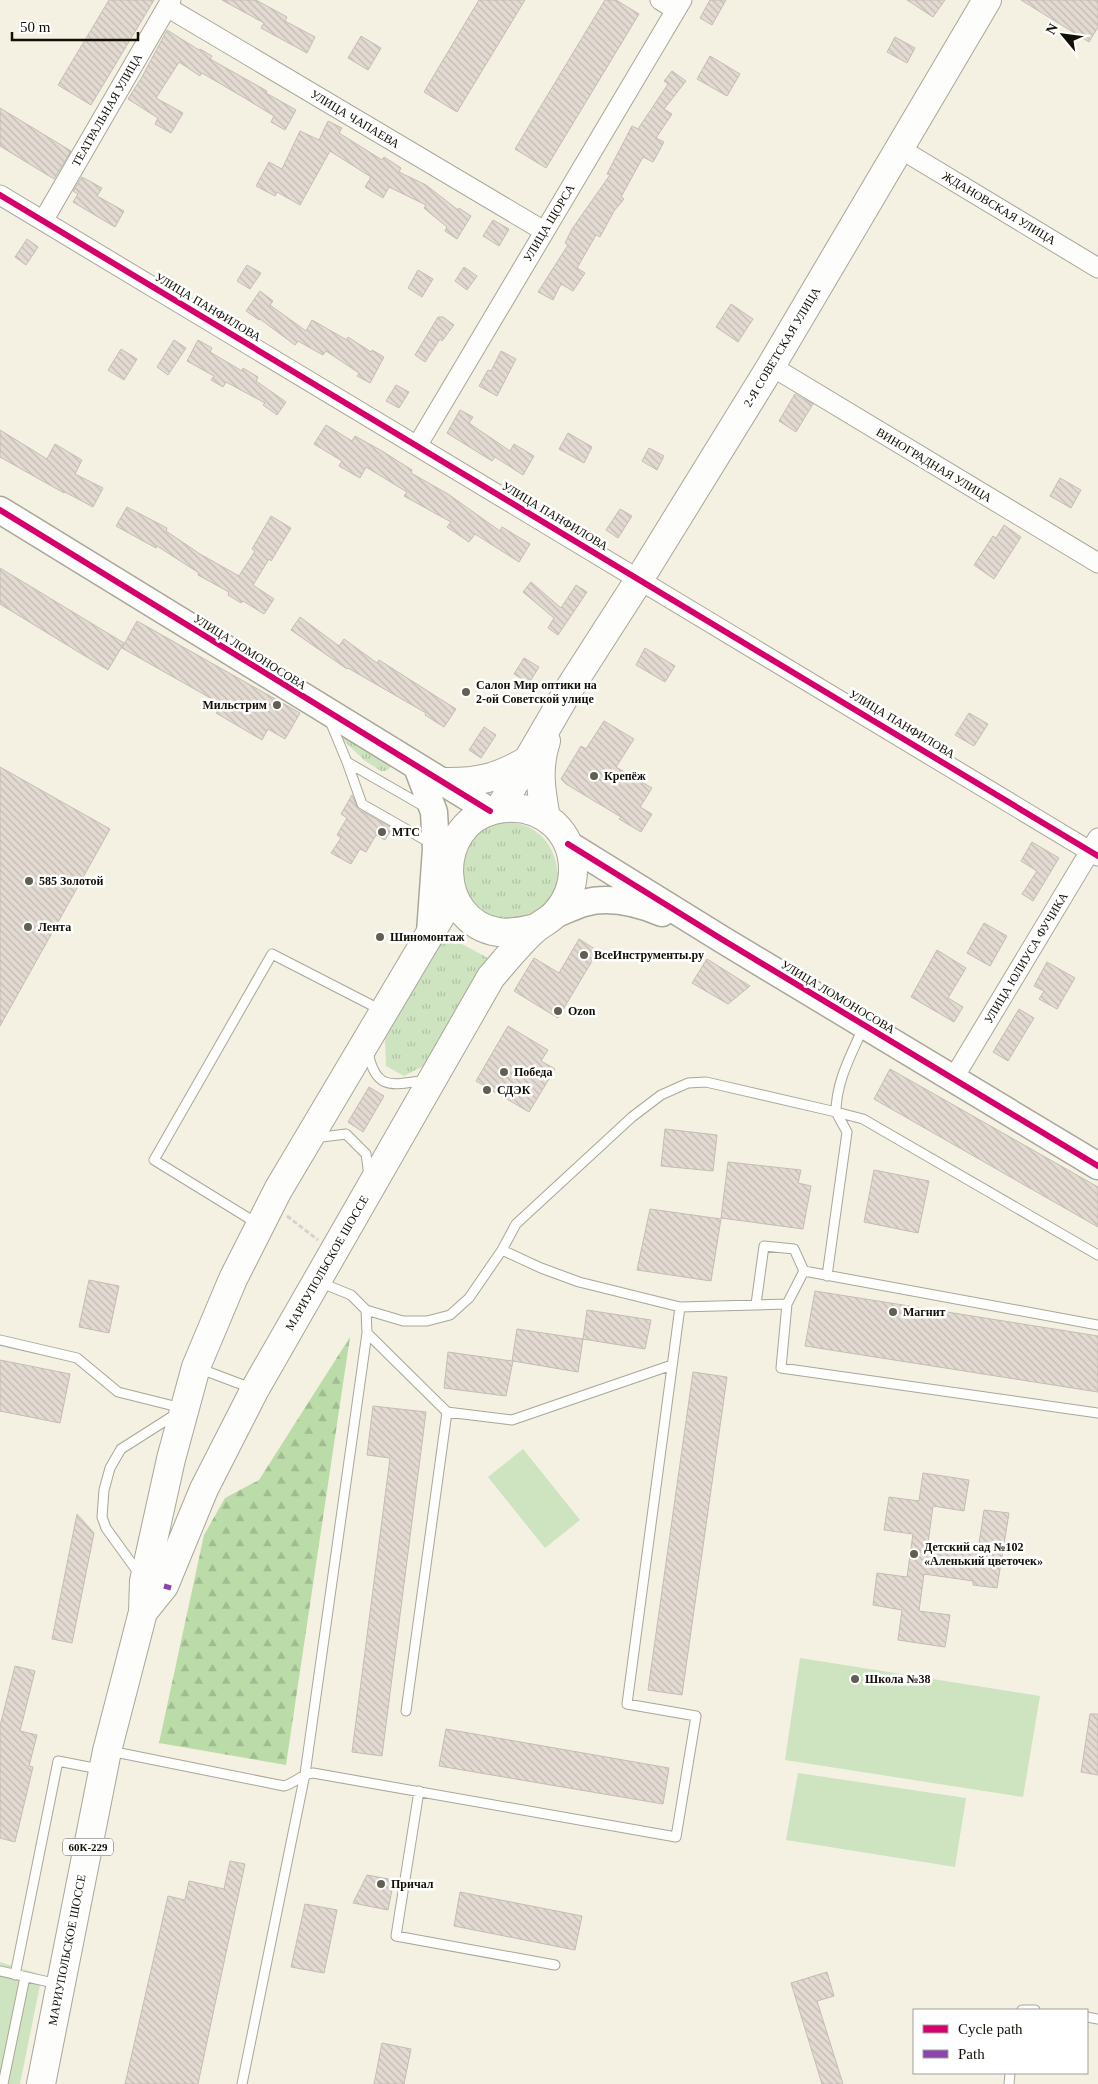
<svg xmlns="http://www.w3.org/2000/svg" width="1098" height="2084" font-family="Georgia,serif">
  <defs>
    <pattern id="grass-tufts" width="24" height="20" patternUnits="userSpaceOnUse" patternTransform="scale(1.25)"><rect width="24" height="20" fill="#cee3c0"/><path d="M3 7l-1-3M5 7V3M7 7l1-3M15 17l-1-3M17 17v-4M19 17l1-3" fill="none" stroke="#b0c2a4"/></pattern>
    <pattern id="forest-firs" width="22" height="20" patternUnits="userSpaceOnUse" patternTransform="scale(1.25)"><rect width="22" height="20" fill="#bbdca9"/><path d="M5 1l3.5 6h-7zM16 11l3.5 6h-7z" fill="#a0bc90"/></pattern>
    <pattern id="building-back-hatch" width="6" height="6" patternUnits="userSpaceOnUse" patternTransform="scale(1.25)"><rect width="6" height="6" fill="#e3dad2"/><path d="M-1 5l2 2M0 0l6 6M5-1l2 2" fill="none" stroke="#c2bab3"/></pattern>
  </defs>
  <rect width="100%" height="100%" fill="#f4f1e2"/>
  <path fill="url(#grass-tufts)" d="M342,732L393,765L386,771H381L365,761L340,737Z
    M503,822C511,823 519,823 526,826C554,837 567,875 549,900C545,906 540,913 533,916C523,921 506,921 495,922L460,892C460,882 458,862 461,853C467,835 486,826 503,822Z
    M445,935L488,958L431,1062L404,1076L386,1066L385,1035Z"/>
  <path fill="url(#forest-firs)" d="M350,1337L286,1765L159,1743L204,1535L225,1498L259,1480Z"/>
  <path fill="#cee3c0" d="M523,1449L580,1520L545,1548L488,1477Z
    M800,1658L1040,1696L1023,1797L785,1760Z
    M798,1773L966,1798L955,1867L786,1840Z
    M0,1962L42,1975L20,2084H0Z"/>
  <path fill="url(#building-back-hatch)" stroke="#c5bdb5" d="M109,0H154L91,105L58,85Z
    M222,0H256L287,17L285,21L315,37L307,53L261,28L264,23Z
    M479,0H525L457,112L424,92Z
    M605,0H616L639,14L546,168L515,149Z
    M710,0H726L712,25L700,18Z
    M907,0H945L933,17Z
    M1021,0H1098V27L1089,42Z
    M167,30L199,50L200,49L212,56L210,59L267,91L266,93L296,110L285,130L271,122L274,116L243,97L202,73L200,76L179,62L156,98L183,113L171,133L155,124L158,118L128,99L142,77Z
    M361,36L381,48L368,70L348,58Z
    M895,37L915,48L907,63L887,52Z
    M710,56L740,74L727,96L697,79Z
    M672,71L686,81L664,109L672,114L656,138L664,142L653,162L643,157L621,197L624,199L614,211L600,237L596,235L577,268L585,273L573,291L561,284L553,300L538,292L568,245L565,243L572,229L610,175L607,174L632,126L638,129L668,84L664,81Z
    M0,108L71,151L54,179L0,146Z
    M328,121L342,128L339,133L382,160L384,157L401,168L399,172L426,185L458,210L459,208L471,216L457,239L445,231L447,227L424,208L426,205L389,187L383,198L365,187L371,177L330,151L300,205L277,192L275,196L256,186L269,162L282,169L300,131L319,140Z
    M82,177L102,188L97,196L124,211L115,227L73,202L78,194L73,191Z
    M493,220L509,229L499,246L483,236Z
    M27,239L38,247L26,265L15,257Z
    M247,265L261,273L250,289L237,281Z
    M464,267L477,276L467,290L455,281Z
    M418,270L433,279L422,297L408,288Z
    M260,291L273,301L270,305L306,331L312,320L347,340L348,337L371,352L372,350L384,357L370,383L357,376L359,373L326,351L323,355L298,341L295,345L260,319L259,320L246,311Z
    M731,304L753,319L738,342L716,327Z
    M438,317H443L454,325L442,341L440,339L425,362L415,355Z
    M174,340L186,348L168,375L157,367Z
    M198,340L212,348L210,352L242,371L243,368L258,377L256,381L286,402L277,415L263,405L265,403L226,382L223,387L211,380L214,376L187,361Z
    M121,349L137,359L124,380L108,370Z
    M501,351L516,359L497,396L479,386L488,370L491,371Z
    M396,385L409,392L399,408L386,401Z
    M795,394L813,404L796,432L779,421Z
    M460,410L473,417L469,423L510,451L514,444L534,456L523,475L495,457L492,461L447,433Z
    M326,425L352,441L355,436L382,451L412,470L411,473L448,494L500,531L502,527L530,544L519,562L475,534L469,542L447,527L451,522L404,496L407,492L366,467L360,478L339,466L342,461L314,444Z
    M0,430L47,459L55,444L82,460L75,474L103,488L93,507L65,492L64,493L0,457Z
    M568,433L592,447L584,463L559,449Z
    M649,448L664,456L657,470L642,461Z
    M1060,478L1081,490L1071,508L1050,496Z
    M127,507L167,528L166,531L200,554L239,576L255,551L252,549L271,516L291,528L271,561L269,559L253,585L274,599L264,614L243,601L241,603L228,595L229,592L198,575L199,573L157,546L156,548L116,526Z
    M620,509L632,516L618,538L606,530Z
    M1004,525L1021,537L994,579L974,565L993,536L996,538Z
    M0,568L124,643L108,670L0,604Z
    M531,582L561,608L576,585L587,592L558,635L548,628L554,618L523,592Z
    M300,617L339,646L344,639L377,663L379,660L456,709L444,727L425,715L426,713L348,668L347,669L291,630Z
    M137,621L300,713L285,739L268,729L262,740L216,713L221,704L122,648Z
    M645,648L675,666L665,682L636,665Z
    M524,658L539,667L529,683L514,674Z
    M969,713L988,724L974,746L955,735Z
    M604,721L634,739L616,767L652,788L640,807L652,814L641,832L619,819L621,817L566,784L561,779L581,746L586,749Z
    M484,727L496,735L481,758L469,750Z
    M0,767L110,829L0,1026Z
    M352,795L358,809L392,828L385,840L376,835L366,852L360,849L351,864L331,853L341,838L337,835L347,818L341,814Z
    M1032,842L1059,858L1033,901L1022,894L1037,871L1021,861Z
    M984,923L1007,936L990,966L967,953Z
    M579,939L598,951L558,1018L514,991L534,958L559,973Z
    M937,950L966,968L948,998L963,1007L954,1022L911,997Z
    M707,959L750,986L728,1004L692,983Z
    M1047,962L1075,978L1057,1009L1039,999L1044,991L1034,986Z
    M1019,1009L1034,1018L1008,1061L993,1052Z
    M508,1026L548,1050L541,1061L555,1069L529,1112L476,1081Z
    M890,1069L1098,1187V1227L874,1099Z
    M369,1087L384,1096L363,1132L348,1122Z
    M665,1129L717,1135L713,1171L661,1166Z
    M728,1162L801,1170L798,1183L811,1186L803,1229L721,1218Z
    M874,1170L929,1181L918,1233L864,1222Z
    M650,1209L721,1219L711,1281L637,1270Z
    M89,1280L119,1286L109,1333L79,1327Z
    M815,1291L1098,1336V1392L805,1346Z
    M587,1310L651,1320L645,1349L583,1339Z
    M517,1329L583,1339L578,1372L513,1361L506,1396L444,1388L448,1352L512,1361Z
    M0,1360L70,1374L60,1423L0,1411Z
    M693,1372L727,1377L682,1695L648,1690Z
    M373,1406L426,1412L382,1756L352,1752L390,1458L367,1455Z
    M923,1473L969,1480L964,1511L933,1506L928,1543L978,1550L984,1510L1009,1513L997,1588L973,1585V1581L924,1574L919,1611L950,1615L945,1647L898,1640L902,1610L873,1605L877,1573L907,1577L913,1534L884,1530L889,1497L919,1501Z
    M77,1514L94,1533L72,1643L52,1639Z
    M15,1666L35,1671L20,1731L37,1735L29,1766L33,1767L15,1842L0,1838V1726Z
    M1090,1714H1098V1775L1081,1772Z
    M446,1729L669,1768L663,1804L439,1766Z
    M230,1861L245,1864L198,2084H125L168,1896L185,1900L189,1881L224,1889Z
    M367,1875L394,1880L388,1910L353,1903Z
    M460,1892L582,1916L575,1950L454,1926Z
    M305,1904L337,1910L324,1973L291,1967Z
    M827,1972L834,1996L817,2001L843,2084H822L791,1983Z
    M382,2043L411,2049L404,2084H374Z"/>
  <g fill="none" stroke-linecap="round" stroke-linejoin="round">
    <g stroke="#a9a69a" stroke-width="11">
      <path id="lane" d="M330,721L347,762L425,807
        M347,762L362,804L432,844
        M863,1028C851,1055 836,1082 836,1112L863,1119L1098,1255
        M368,1052C376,1093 394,1084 427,1080
        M314,1138L346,1134L366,1154L369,1176
        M258,1224L154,1160L272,954L381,1010
        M502,1250L541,1268L579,1282L680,1307
        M804,1271L1098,1325
        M787,1304L781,1368L1098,1413
        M366,1310L403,1321H427L450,1315L469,1298L502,1250L516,1224L632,1117L661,1095L688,1083L706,1082L836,1112L847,1132L827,1276
        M367,1333L447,1412
        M0,1340L77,1358L118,1392L182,1408
        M198,1368L251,1388
        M140,1575L106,1528L102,1517L104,1490L110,1468L121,1449L176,1414
        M406,1711L447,1412L512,1420L672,1365
        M110,1751L284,1786C295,1783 302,1774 313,1773L676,1837L696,1716L627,1704L680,1307L787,1304L804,1271L794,1249L764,1246L756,1304
        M419,1791L396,1936L555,1965
        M0,1971L58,1984
        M15,1975L58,1761L99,1769
        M1022,2010H1035
        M1087,2017L1098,2019
        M3,2084L25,1977
        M242,2084L305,1774L367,1333L366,1310L351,1295L319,1282
        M1009,2084L1010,2073"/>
    </g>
    <g stroke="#a9a69a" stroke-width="21">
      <path id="street" d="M660,0L676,10
        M167,7L544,231
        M899,148L1098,268
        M0,195L1098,856
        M43,221L171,0
        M771,366L1098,563
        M417,446L682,0
        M953,1079L1098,838"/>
    </g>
    <g stroke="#a9a69a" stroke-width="29">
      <path id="secondary" d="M0,510L490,811
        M417,767L434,812L436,849L430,933
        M568,844L723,940L1098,1166
        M554,915C564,911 574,906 584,903C609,896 638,903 662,913"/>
    </g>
    <g stroke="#a9a69a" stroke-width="30">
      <path id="primary" d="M442,782C477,783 498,778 528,760
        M500,808L569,689L639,580L771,366L987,0
        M546,818C541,791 537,768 546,741
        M143,1612L164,1586L204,1489L255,1389L491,977C505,961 519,943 535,929C542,923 550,920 556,913C579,888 579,848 554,824C537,809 515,805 494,810C432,825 435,922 498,932C511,934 523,931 536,928
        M41,2084L107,1751L143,1612L144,1581L171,1459L196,1367L233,1279L278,1190L453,895"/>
    </g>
    <path stroke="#d4d2ce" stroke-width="3" stroke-dasharray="5 2.5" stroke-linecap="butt" d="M287,1216L318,1240"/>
    <use href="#lane" stroke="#fdfdfb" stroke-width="9"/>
    <use href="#street" stroke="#fdfdfb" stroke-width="19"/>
    <use href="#secondary" stroke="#fdfdfb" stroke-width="26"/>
    <use href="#primary" stroke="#fdfdfb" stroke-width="28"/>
    <path stroke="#8e44ad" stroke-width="5" stroke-dasharray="10 5" stroke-linecap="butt" d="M164,1586L171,1588"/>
    <g stroke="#fff" stroke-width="9">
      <path id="cycleway" d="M0,195L1098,856
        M0,510L490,811
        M568,844L723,940L1098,1166"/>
    </g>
    <use href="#cycleway" stroke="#d6006c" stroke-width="6"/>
  </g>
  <g fill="#615f53" stroke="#fff" stroke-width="2">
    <circle cx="466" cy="692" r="5"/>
    <circle cx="277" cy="705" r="5"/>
    <circle cx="594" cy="776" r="5"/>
    <circle cx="382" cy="832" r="5"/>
    <circle cx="29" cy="881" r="5"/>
    <circle cx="28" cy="927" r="5"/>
    <circle cx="380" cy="937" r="5"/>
    <circle cx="584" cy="955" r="5"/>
    <circle cx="558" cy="1011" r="5"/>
    <circle cx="504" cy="1072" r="5"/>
    <circle cx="487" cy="1090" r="5"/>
    <circle cx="893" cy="1312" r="5"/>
    <circle cx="914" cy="1554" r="5"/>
    <circle cx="855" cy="1679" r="5"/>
    <circle cx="381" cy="1884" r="5"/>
  </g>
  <g text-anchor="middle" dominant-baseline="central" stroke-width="5" stroke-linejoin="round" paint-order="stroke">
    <rect fill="#fff" stroke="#595851" stroke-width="1" x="63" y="1838.5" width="50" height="17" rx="4"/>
    <g font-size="11" font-weight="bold" fill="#121006">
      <text x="88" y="1847">60К-229</text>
    </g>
    <g font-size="12" fill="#121006" stroke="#fff">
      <text transform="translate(107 110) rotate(-60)">ТЕАТРАЛЬНАЯ УЛИЦА</text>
      <text transform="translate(355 119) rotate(31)">УЛИЦА ЧАПАЕВА</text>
      <text transform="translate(999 208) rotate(31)">ЖДАНОВСКАЯ УЛИЦА</text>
      <text transform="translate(549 223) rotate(-59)">УЛИЦА ЩОРСА</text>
      <text transform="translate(208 307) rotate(31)">УЛИЦА ПАНФИЛОВА</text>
      <text transform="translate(782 347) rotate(-59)">2-Я СОВЕТСКАЯ УЛИЦА</text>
      <text transform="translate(934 465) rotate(31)">ВИНОГРАДНАЯ УЛИЦА</text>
      <text transform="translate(555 516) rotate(31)">УЛИЦА ПАНФИЛОВА</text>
      <text transform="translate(250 652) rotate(32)">УЛИЦА ЛОМОНОСОВА</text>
      <text transform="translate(902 724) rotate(31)">УЛИЦА ПАНФИЛОВА</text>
      <text transform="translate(1026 958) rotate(-59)">УЛИЦА ЮЛИУСА ФУЧИКА</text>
      <text transform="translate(838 997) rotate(31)">УЛИЦА ЛОМОНОСОВА</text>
      <text transform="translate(327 1263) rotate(-60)">МАРИУПОЛЬСКОЕ ШОССЕ</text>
      <text transform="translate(67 1950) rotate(-79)">МАРИУПОЛЬСКОЕ ШОССЕ</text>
    </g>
    <g font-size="12" font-weight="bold" fill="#121006" stroke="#fff" text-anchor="start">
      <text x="476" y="685">Салон Мир оптики на<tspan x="476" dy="14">2-ой Советской улице</tspan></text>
      <text x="267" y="705" text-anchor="end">Мильстрим</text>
      <text x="604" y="776">Крепёж</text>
      <text x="392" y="832">МТС</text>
      <text x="39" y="881">585 Золотой</text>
      <text x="38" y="927">Лента</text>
      <text x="390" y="937">Шиномонтаж</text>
      <text x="594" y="955">ВсеИнструменты.ру</text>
      <text x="568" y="1011">Ozon</text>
      <text x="514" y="1072">Победа</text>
      <text x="497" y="1090">СДЭК</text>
      <text x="903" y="1312">Магнит</text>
      <text x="924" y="1547">Детский сад №102<tspan x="924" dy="14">«Аленький цветочек»</tspan></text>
      <text x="865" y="1679">Школа №38</text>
      <text x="391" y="1884">Причал</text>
    </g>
  </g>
  <rect x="913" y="2009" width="175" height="65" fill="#ffffff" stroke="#a09f9b"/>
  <rect x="923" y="2025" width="25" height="8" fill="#d6006c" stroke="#a09f9b"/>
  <text x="958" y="2034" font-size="15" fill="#121006">Cycle path</text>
  <rect x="923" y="2050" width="25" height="8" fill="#8e44ad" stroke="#a09f9b"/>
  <text x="958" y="2059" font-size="15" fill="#121006">Path</text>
  <g transform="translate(1063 35) rotate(299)" stroke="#ffffff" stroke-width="4" paint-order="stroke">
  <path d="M0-4L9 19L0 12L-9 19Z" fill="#121006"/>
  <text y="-8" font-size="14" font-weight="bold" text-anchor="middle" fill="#121006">N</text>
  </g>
  <path d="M12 32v8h126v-8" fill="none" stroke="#121006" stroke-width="2.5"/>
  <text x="20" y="32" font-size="15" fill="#121006" stroke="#ffffff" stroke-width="4" paint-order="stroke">50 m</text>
</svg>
